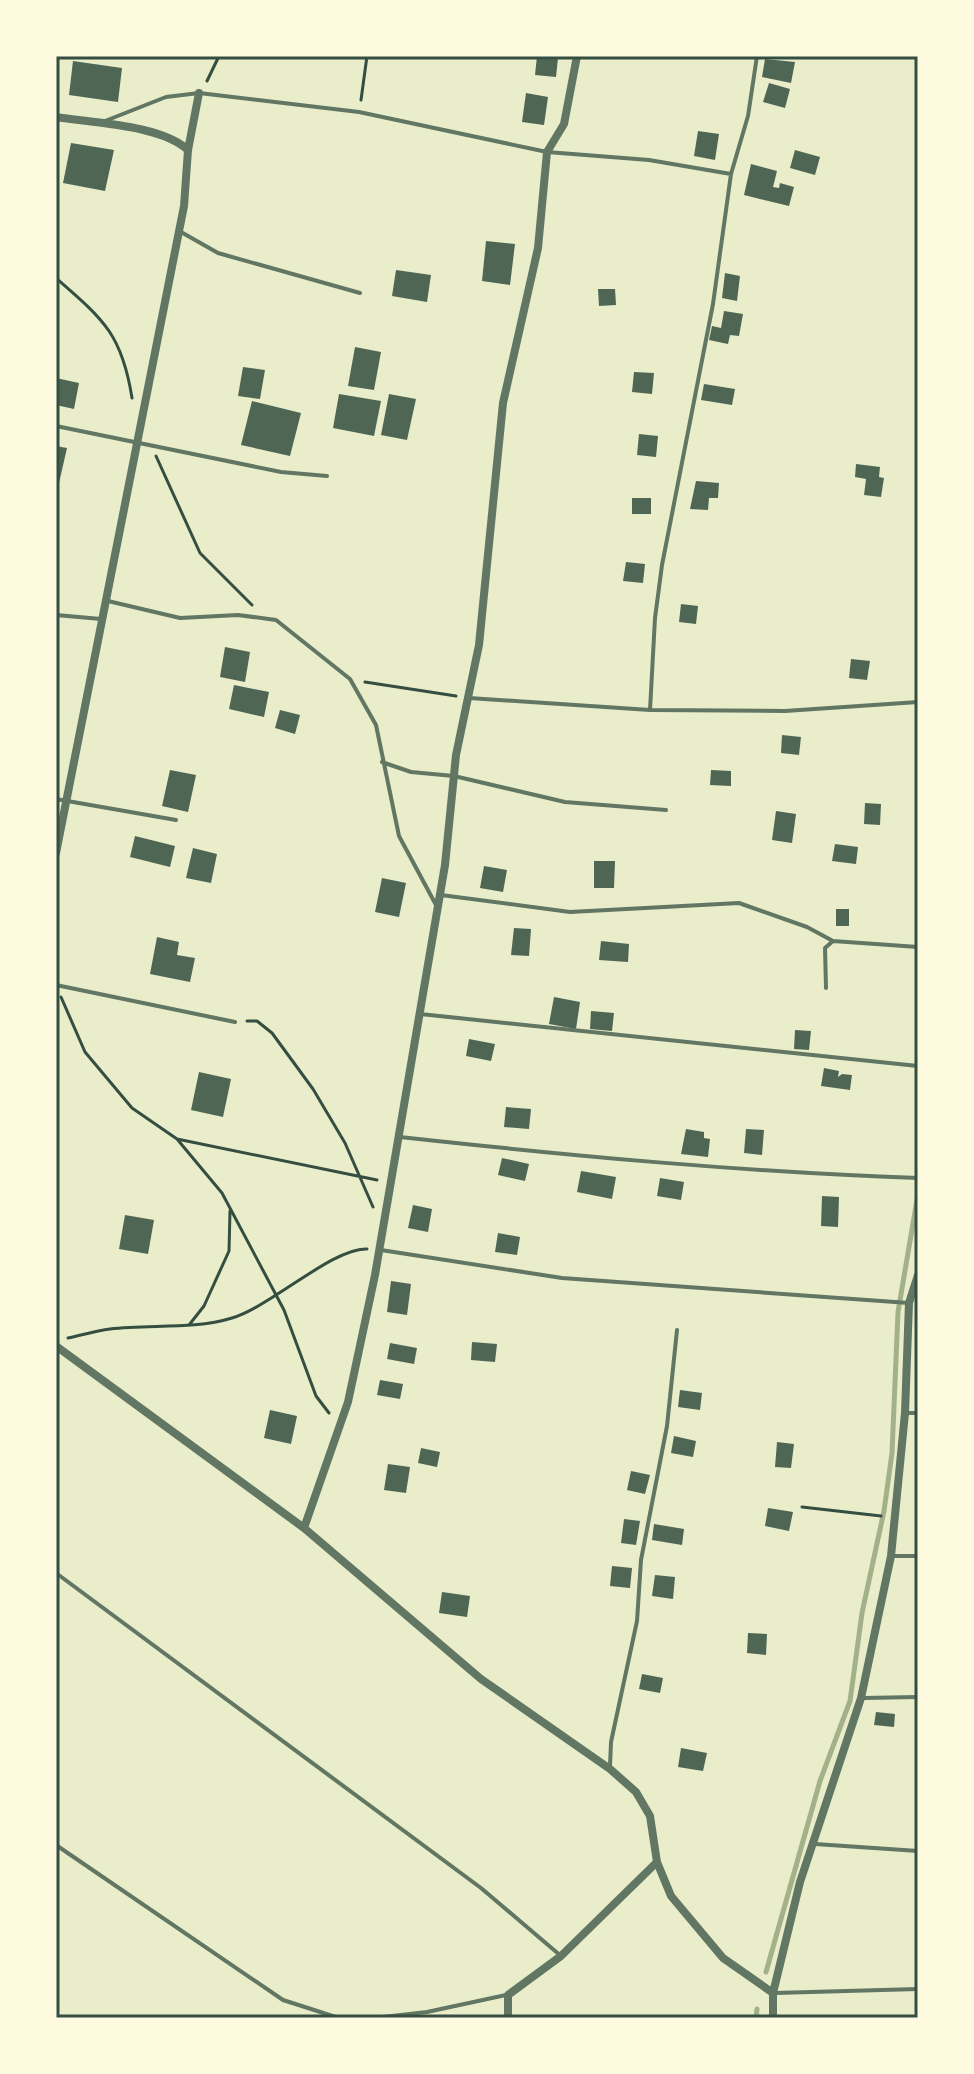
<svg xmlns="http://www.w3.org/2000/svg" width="974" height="2074" font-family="'Work Sans',sans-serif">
  <rect width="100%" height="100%" fill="#e9edc9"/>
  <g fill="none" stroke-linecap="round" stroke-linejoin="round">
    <path stroke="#a3b18a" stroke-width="5" d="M766,1972L820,1781L850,1701L862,1613L884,1511L892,1453L898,1312L918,1194
      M756,2018L757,2009"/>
  </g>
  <path fill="#4f6655" d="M537,56L558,58L556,77L535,75Z
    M765,59L795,62L791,83L762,77Z
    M73,61L122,68L118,102L69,95Z
    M769,83L790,89L785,108L763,102Z
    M526,93L548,97L544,125L522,122Z
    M698,131L719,134L715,160L694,156Z
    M71,143L114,150L105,191L63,183Z
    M795,150L820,157L815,175L790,168Z
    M751,164L777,171L773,187L779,188L780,183L794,187L789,206L744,195Z
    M486,241L515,244L510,285L482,281Z
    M396,270L431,275L427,302L392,296Z
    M725,273L740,276L737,301L722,298Z
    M598,289H615L616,305L599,306Z
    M724,311L743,314L739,336L730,335L728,344L709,340L712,326L721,328Z
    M355,347L381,352L374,390L348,386Z
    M243,367L265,370L260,399L238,396Z
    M634,372L654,373L652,394L632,392Z
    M56,378L79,383L74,409L56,405Z
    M704,384L735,389L732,405L701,400Z
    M339,394L381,401L374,436L333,428Z
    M389,394L416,399L407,440L381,435Z
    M252,401L301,413L290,456L241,445Z
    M639,434L658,436L656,457L637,455Z
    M56,446L67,448L59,483H56Z
    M856,464L880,467L879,477L884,478L881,497L864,495L866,479L855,477Z
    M696,481L719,483L718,498H709L708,510L690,509Z
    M632,498H651V514H632Z
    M626,562L645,564L643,583L623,581Z
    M681,604L698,606L696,624L679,622Z
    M225,647L250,652L245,682L220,677Z
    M851,659L870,661L867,680L849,678Z
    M234,685L269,692L264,717L229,709Z
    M280,710L300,715L295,734L275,728Z
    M782,735L801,737L799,755L781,753Z
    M170,770L196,775L188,812L162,806Z
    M711,770L731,771V786L710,785Z
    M865,803L881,804L880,825L864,824Z
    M776,811L796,814L792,843L772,840Z
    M135,836L175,846L170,867L130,857Z
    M835,844L858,847L856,864L832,861Z
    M193,848L217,854L211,883L186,878Z
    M594,861H615L614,888H594Z
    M484,866L507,870L503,892L480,888Z
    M382,878L406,883L399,917L375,912Z
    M836,909H849V926H836Z
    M514,928L531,929L529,956L511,955Z
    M157,937L179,942L177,955L195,958L190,982L150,974Z
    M601,941L629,944L628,962L599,960Z
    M554,997L580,1002L576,1029L549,1024Z
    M591,1011L614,1013L612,1031L590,1029Z
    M795,1030L811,1031L809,1050L794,1049Z
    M469,1039L495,1044L491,1061L466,1056Z
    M824,1068L839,1071L838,1077L842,1074L852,1075L850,1090L821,1086Z
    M199,1072L231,1079L223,1117L191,1110Z
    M506,1107L531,1109L529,1129L504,1127Z
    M686,1129L704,1132V1138L710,1139L708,1157L681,1154Z
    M746,1129L764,1130L762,1155L744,1153Z
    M502,1158L529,1164L525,1181L498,1175Z
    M581,1171L616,1177L612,1199L577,1192Z
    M660,1178L684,1182L681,1200L657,1196Z
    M822,1196L839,1197L838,1227L821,1226Z
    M413,1205L432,1209L428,1232L408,1228Z
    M125,1215L154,1220L148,1254L119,1249Z
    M498,1233L520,1237L517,1255L495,1252Z
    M391,1281L411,1284L407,1315L387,1312Z
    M472,1342L497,1344L495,1362L471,1360Z
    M390,1343L417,1348L414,1364L387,1359Z
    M380,1380L403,1384L400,1399L377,1395Z
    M680,1390L702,1393L700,1410L678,1407Z
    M270,1410L297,1416L291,1444L264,1438Z
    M674,1436L696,1441L693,1457L671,1453Z
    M777,1442L794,1444L791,1468L775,1467Z
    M421,1448L440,1452L437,1467L418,1463Z
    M388,1464L410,1467L406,1493L384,1490Z
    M631,1471L650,1475L645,1494L627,1490Z
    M768,1508L793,1512L789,1531L765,1526Z
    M624,1519L640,1521L636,1545L621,1543Z
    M654,1524L684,1529L682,1545L652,1540Z
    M612,1566L632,1568L630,1588L610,1586Z
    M655,1575L675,1577L673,1599L652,1596Z
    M442,1592L470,1596L467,1617L439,1613Z
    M748,1633L767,1634L766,1655L747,1653Z
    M642,1674L663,1678L660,1693L639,1689Z
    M876,1712L895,1714L894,1727L874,1725Z
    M681,1748L707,1753L703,1771L678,1767Z"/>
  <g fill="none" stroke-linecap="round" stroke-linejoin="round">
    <path stroke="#344e41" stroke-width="3" d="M207,81L219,56
      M361,100L367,56
      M56,278C103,319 122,334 132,398
      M156,456L200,553L252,605
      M365,682L456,696
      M61,997L85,1052L132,1108L177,1139L222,1193L284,1310L316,1396L329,1413
      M247,1021H257L272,1033L313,1089L345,1143L373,1207
      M177,1139L377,1180
      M189,1325L204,1306L229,1251L230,1211
      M68,1338C82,1335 96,1331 110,1329C150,1324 193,1330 232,1318C270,1307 334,1247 367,1249
      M802,1507L881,1516"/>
    <path stroke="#617663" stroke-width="4" d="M757,56L748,116L731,174L713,304L662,565L655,618L650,710L785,711L918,702
      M105,121L166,97L199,93L359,112L547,152L649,160L731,174
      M181,232L218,253L360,293
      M56,426L281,472L327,476
      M108,601L180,618L238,615L276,620L350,679L376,725L399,836L436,905
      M56,615L101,619
      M469,698L650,710
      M382,762L411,772L454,776L565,802L666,810
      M56,799L176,820
      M441,895L570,912L739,903L807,927L833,941
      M56,985L235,1022
      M826,988L825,948L833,941L918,947
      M420,1014L918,1066
      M400,1137C573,1156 744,1172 918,1178
      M381,1250L562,1278L909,1303
      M907,1413H918
      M893,1556H918
      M56,1573L481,1888L561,1956
      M863,1698L918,1697
      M610,1766L611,1742L637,1621L641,1560L667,1426L677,1330
      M815,1844L918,1851
      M56,1845L283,2000L339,2018
      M775,1993L918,1989
      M374,2018L427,2012L506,1995"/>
    <path stroke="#617663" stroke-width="8" d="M56,117C94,123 161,125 188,150
      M56,853L184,206L188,150L199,93
      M56,1346L304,1528L481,1679L610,1769L636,1792L650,1816L657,1862L671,1896L723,1958L773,1993
      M304,1528L348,1402L375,1275L445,865L456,755L479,645L503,403L538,248L547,152L564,124L577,56
      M508,2018V1995L561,1956L657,1862
      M773,2018V1993L800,1882L861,1698L891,1556L905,1413L909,1303L918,1275"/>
  </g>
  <rect width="974" height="2074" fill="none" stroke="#fefae0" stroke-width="116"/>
  <rect x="58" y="58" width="858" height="1958" fill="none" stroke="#344e41" stroke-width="3"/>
</svg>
